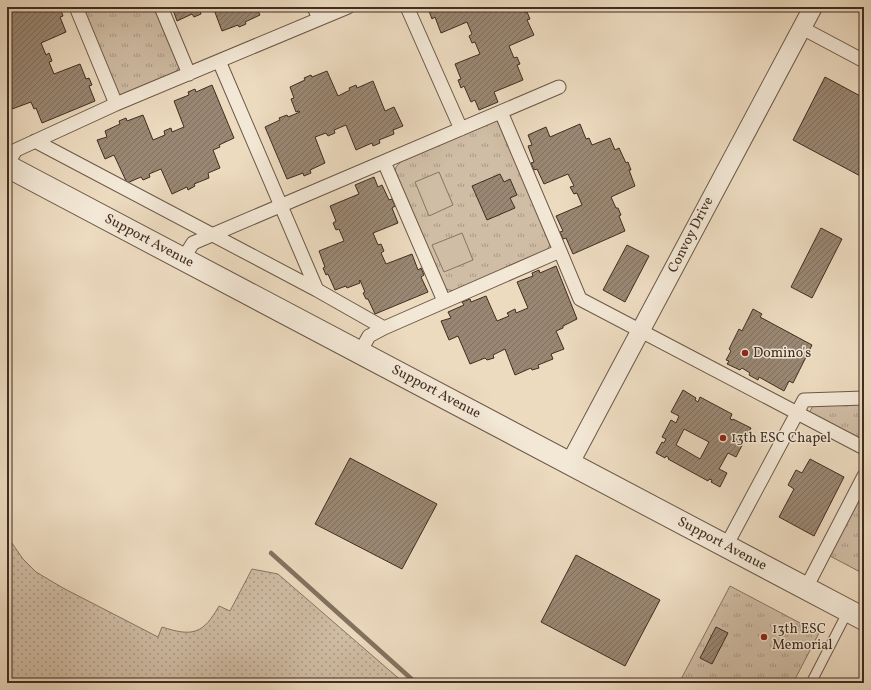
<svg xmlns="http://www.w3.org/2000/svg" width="871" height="690" font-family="Vollkorn,serif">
  <defs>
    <pattern id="grass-dots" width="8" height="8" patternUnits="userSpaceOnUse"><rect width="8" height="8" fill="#d0bda5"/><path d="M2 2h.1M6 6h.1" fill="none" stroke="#aa9a86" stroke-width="1.8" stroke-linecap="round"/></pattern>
    <pattern id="park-tufts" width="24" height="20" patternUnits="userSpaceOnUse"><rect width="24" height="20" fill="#d0bda5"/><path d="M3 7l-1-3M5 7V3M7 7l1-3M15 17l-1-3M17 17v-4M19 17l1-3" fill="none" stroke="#aa9a86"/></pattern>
    <pattern id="building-hatch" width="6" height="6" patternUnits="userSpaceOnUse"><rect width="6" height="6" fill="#9a8773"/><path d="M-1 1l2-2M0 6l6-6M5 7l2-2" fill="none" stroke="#7f6f5e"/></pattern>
  </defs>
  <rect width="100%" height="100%" fill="#eddbc0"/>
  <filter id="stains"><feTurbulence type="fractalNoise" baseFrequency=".005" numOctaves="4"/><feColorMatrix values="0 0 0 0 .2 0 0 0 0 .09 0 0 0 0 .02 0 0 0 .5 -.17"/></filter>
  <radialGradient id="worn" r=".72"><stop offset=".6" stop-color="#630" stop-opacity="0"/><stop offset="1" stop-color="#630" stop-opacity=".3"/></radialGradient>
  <path fill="url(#grass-dots)" stroke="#887562" d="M7,536L23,559L36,572L63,588L158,637L162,627C193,637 203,634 219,606L230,611L252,569L278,574L404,683H7Z"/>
  <path fill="url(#park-tufts)" stroke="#887562" d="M82,7H155L180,65L174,75L120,98Z
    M498,118L551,243L545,254L456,291L449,290L444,288L395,172L396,167L403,159Z
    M864,403V442L809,413L814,404Z
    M864,485V574L830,556Z
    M730,586L819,633L793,683H679Z"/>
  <path fill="#d0bda5" stroke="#887562" d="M439,172L453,205L429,216L415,182Z
    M462,233L473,260L444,272L432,245Z"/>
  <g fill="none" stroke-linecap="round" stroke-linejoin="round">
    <path stroke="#847260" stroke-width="4.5" d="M271,553L416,683"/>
  </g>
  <path fill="url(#building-hatch)" stroke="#402d20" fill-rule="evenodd" d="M19,7H55L56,10L60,8L63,16L60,17L66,32L41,43L46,55L49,53L52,61L49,62L54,74L80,64L86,79L89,78L92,85L89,86L95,101L42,123L36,108L34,109L31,102L12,109L7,97V52L12,50L7,39V12Z
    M172,7H209L200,11L201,14L194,17L192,14L177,21Z
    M213,7H267L258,11L260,15L245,22L246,24L239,27L238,25L222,31Z
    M431,7H522L525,13L527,12L530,19L527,20L534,35L509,46L514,58L517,57L520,64L517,65L523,80L494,92L498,102L479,110L475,100L471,102L464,86L461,88L458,80L461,79L455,64L480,54L475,42L472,43L469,36L472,34L467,22L441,33L435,17L432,19L429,11L432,10Z
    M327,71L338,96L350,90L349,88L356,85L357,88L373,81L385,111L394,107L403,126L393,130L394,134L379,140L380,143L373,146L372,143L356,150L346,125L334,130L335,133L328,136L326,133L315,137L325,163L310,170L311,173L304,176L303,173L287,179L265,127L280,120L279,118L287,115L288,117L300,112L299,111L296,112L291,99L294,98L290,87L305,80L304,78L311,75L312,77Z
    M825,77L864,98V178L793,140Z
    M212,85L234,138L219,145L220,147L213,150L220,168L208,173L209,178L194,184L195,186L188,190L187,187L172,194L161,169L149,174L150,177L143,180L141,177L127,183L114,155L105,159L97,140L107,137L105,131L120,124L119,121L126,118L127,121L143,115L153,140L165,135L164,131L171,128L172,132L184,127L174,101L189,95L188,92L195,89L196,92Z
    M580,124L586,139L589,138L592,145L610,138L615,150L619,148L626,163L628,162L631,170H629L635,186L611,197L616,208H618L621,215L619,216L625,231L573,254L566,238L563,239L560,232L563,231L556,216L582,205L577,193L574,194L570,187L574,186L568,174L544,184L537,169L534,170L531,163L534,162L528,146L532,145L528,135L546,127L550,137Z
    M500,174L504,182L510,179L517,195L510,198L515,208L487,220L472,186Z
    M374,177L378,187L382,185L389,200L392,199L395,206L392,208L398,223L373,233L378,245L381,244L384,251L381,253L386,264L412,254L418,270L421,268L424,275L421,277L428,292L375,314L368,299H366L363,293L365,292L360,280L359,281L360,283L347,288L346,286L335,290L328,274L326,275L323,268L325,267L319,251L344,241L339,229L336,230L333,223L336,221L330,206L359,194L355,185Z
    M821,228L842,239L812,298L791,287Z
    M627,245L649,256L625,302L603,290Z
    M556,266L577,319L563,326V328L556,331L564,349L551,354L553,359L538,365L539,368L532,370L531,368L515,375L505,349L493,355L494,358L487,360L485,358L470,364L458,336L449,340L441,321L451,318L448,312L464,305L462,302L470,299L471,302L486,296L497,321L509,316L507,313L515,309L516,313L528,308L517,282L533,276L532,273L539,270L540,273Z
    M753,309L762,314L760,317L812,345L793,383L789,381L784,391L759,377L758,380L749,375L750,373L742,368L740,370L727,364L729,361L726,360L731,351L729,349L739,329L742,331Z
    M683,390L696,398L695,400L698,402L700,397L732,414L730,419L733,420V419L751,428L736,457L728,453L719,469L727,473L720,487L711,482L712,480L709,479L708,481L668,459L669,458L666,456L665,458L656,453L662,442L664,443L666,439L662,437L671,420L676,423L679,416L671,412ZM684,429L709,442L700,459L676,445Z
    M350,458L437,504L402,569L315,524Z
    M810,459L844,477L814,536L779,517L794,489L788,485L796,470L802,473Z
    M576,555L660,600L625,666L541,622Z
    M716,627L728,633L712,664L700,658Z"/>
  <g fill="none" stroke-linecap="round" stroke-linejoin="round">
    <g stroke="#6b5848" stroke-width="11">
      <path id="service" d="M811,683L848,611"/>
    </g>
    <g stroke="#6b5848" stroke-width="15">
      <path id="pedestrian" d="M161,7L189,74
        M314,7L319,19
        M407,7L461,129
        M802,28L864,61
        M219,61L317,290L384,328L560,251L501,112
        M116,104L348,7
        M35,141L317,290
        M384,162L444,301
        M7,164L16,150L116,104L76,7
        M560,251L580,299L864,448
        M183,259L193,243L559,87
        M360,352L369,336L384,328
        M726,546L804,400L864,398
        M806,588L864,476"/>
    </g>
    <g stroke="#6b5848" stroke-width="20">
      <path id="minor" d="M570,463C651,312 731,159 813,7"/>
    </g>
    <g stroke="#6b5848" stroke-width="24">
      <path id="tertiary" d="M7,166L864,619"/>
    </g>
    <use href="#service" stroke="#f3e8d6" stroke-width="9"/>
    <use href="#pedestrian" stroke="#f3e8d6" stroke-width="13"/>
    <use href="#minor" stroke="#f3e8d6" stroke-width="18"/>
    <use href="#tertiary" stroke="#f3e8d6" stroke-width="22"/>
  </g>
  <g fill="#8f2418" stroke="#f3e8d6" stroke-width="1.5">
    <circle cx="745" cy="353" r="4"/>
    <circle cx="723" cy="438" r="4"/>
    <circle cx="764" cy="637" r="4"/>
  </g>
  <g text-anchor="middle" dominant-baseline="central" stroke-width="3" stroke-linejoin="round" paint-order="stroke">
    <g font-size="14" fill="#402d20" stroke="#f3e8d6">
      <text transform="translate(691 235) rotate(-63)">Convoy Drive</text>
      <text transform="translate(149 241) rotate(28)">Support Avenue</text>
      <text transform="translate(436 392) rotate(28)">Support Avenue</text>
      <text transform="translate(722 544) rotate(28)">Support Avenue</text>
    </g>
    <g font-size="14" fill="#402d20" stroke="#f3e8d6" text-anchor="start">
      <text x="753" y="353">Domino's</text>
      <text x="731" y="438">13th ESC Chapel</text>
      <text x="772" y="629">13th ESC<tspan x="772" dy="16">Memorial</tspan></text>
    </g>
  </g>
  <rect width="871" height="690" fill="none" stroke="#eddbc0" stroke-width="24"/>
  <rect x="8" y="8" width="855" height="674" fill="none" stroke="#402d20" stroke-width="2"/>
  <rect x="12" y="12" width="847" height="666" fill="none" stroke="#402d20"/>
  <rect width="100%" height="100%" filter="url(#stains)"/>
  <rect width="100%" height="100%" fill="url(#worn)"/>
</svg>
